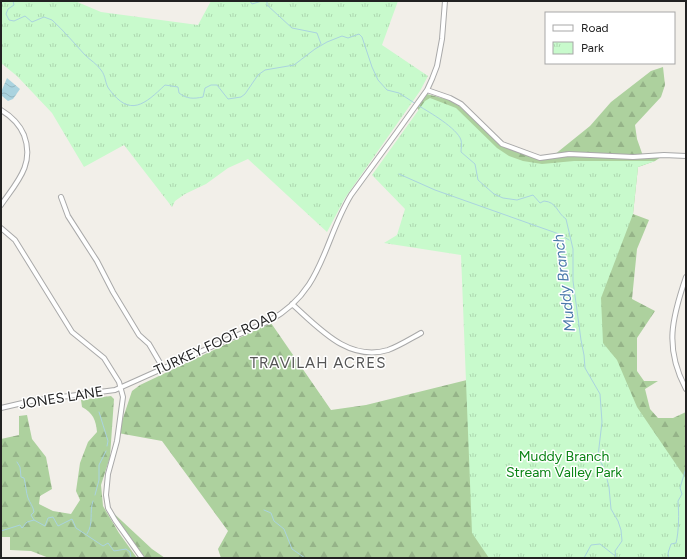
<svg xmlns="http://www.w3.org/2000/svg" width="687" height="559" font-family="Figtree,sans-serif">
  <defs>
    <pattern id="forest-firs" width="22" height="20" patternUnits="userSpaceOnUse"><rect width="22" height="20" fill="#add19e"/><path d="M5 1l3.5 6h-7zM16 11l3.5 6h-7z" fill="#95b388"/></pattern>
    <pattern id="park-tufts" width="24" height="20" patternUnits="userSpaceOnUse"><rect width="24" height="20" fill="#c8facc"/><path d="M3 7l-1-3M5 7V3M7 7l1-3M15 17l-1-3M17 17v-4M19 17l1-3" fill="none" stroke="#acd6af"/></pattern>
    <pattern id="water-waves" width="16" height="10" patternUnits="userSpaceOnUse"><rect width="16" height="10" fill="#aad3df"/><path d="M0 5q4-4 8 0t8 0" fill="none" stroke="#92b5bf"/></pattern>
  </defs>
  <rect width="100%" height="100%" fill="#f2efe9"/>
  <path fill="url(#forest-firs)" d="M663,67L665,85L661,97L635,125L637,139L643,156L664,155L655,161L638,167L633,214L649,220L637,249L632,299L655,311L637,338V371L644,381H658L645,389L650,409L658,418H673L686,412V558H221L218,549L228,531L162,441L118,433L132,391L140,385L271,323L331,410L366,405L483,376L465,254L415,221L422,114L417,108L427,94L449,100L459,106L502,145L540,160L549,159L590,126L611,102L651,71Z
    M111,396L114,399L110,457L101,485L103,506L119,533L137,558L72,557L49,558L31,551L10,550V537H1V439L19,435V416L27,415L32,439L46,457L52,489L40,496L39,504L53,511L71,514L80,500L76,491L80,463L88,442L97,432C96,420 93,413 82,407L81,400Z
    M108,508L152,549L165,558H143Z"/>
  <path fill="url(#park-tufts)" d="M1,1H75L101,12L198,25L211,1H398L382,45L428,76L420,91L345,198L327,232L248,159L228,168L206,184L185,194L175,201L172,207L124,145L84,167L52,113L17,76L1,63Z
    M430,98L456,108L497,148L509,156L523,161L542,164L574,161H655L638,167L633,214L601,298L603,343L617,360L637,407L686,479V558H489L472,533L461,255L384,243L397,235L405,209L372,175L425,101Z"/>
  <path fill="url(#water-waves)" d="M7,78L20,89L13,99L8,101L2,96L1,92Z"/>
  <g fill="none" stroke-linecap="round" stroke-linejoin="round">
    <path stroke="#aad3df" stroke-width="1" d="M13,1L14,5L8,9L6,14L9,20L14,21L25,16L32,22L44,17L52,20C64,31 74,43 85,55C90,60 97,64 101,70C106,76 105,84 109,89C130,118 145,104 165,85L178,87L179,93C187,99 193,99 203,97L205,88L211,85H217L228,99L241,97L245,94L258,75L265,70L294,65L315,49L327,42L342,36L348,38L359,34L362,37L372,67L378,80L387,90L399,93L416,104
      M250,1L252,4L262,1
      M267,1V5L292,28L317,33L321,44
      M419,106C429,112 457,128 461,140C462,143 461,149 461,152L475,164L478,180L494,194L503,198L517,200L533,195L540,203L544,201C557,202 557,213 566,219L573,249V281L581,340L584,355L585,368L600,394L602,422L598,456L605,471L609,487L611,509L618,521L621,530L622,541L615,551L616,558
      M399,174L435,190L559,234L569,240
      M99,412L108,441L107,446
      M17,462L20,467L21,477L24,478C26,485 26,493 28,498C30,503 33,506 34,512L31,515L34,520
      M95,495L99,480V465L106,451
      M264,510L271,513L274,521L284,529L292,549L305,558
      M1,531L20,525L22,528L27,522L34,520L45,526L48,518L53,517L58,526L72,519L76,528L103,546L108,543L114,551L126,549L130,552L131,558
      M87,534C94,523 89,512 93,501
      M584,558L591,545L600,544L614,555
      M669,558L668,553L671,544L676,543C679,531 679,513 678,501L682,494L680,488L686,468V454"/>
    <g stroke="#a9a9a9" stroke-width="6">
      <path id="minor" d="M427,90L450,98L461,104L502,144L540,158L569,154L633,157L664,155L686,156
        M1,110C11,116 19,123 24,135C35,164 17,182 1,205
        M61,197L68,216L97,261L113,292L139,335L149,344L163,368
        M1,228L15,240L72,332L104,358L119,382L123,397L117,441L108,474L106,495L108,508L115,520L142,558
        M686,277C672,318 664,348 686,389
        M292,304C319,328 348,362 388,350C399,346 410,339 421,333
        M1,408L31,401L115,390L269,321C324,291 323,241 351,195L397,132L427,90L432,79L437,66L442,39L445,1"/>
    </g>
    <use href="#minor" stroke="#fff" stroke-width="4"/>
  </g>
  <g text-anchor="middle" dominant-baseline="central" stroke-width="3" stroke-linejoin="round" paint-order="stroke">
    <g font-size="14" fill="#222" stroke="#fff">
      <text transform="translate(216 343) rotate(-25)">TURKEY FOOT ROAD</text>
      <text transform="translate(61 398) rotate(-9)">JONES LANE</text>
    </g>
    <g font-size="14" fill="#0c8416" stroke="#fff">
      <text x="564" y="456">Muddy Branch<tspan x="564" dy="16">Stream Valley Park</tspan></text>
    </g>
    <g font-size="15" font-style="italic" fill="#4a7aab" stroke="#fff">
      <text transform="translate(564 283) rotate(-97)">Muddy Branch</text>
    </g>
    <g font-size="15" letter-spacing="1" fill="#555" stroke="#fff">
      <text x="318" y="363">TRAVILAH ACRES</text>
    </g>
  </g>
  <rect width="687" height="559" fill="none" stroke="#222222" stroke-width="4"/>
  <rect x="545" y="12" width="130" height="52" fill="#ffffff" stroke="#a7a7a7"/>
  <rect x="553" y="25" width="20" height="6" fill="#ffffff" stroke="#a7a7a7"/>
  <text x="581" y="32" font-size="12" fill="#222222">Road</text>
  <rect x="553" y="42" width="20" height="12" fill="url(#park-tufts)" stroke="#a7a7a7"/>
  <text x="581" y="52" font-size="12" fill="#222222">Park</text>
</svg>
